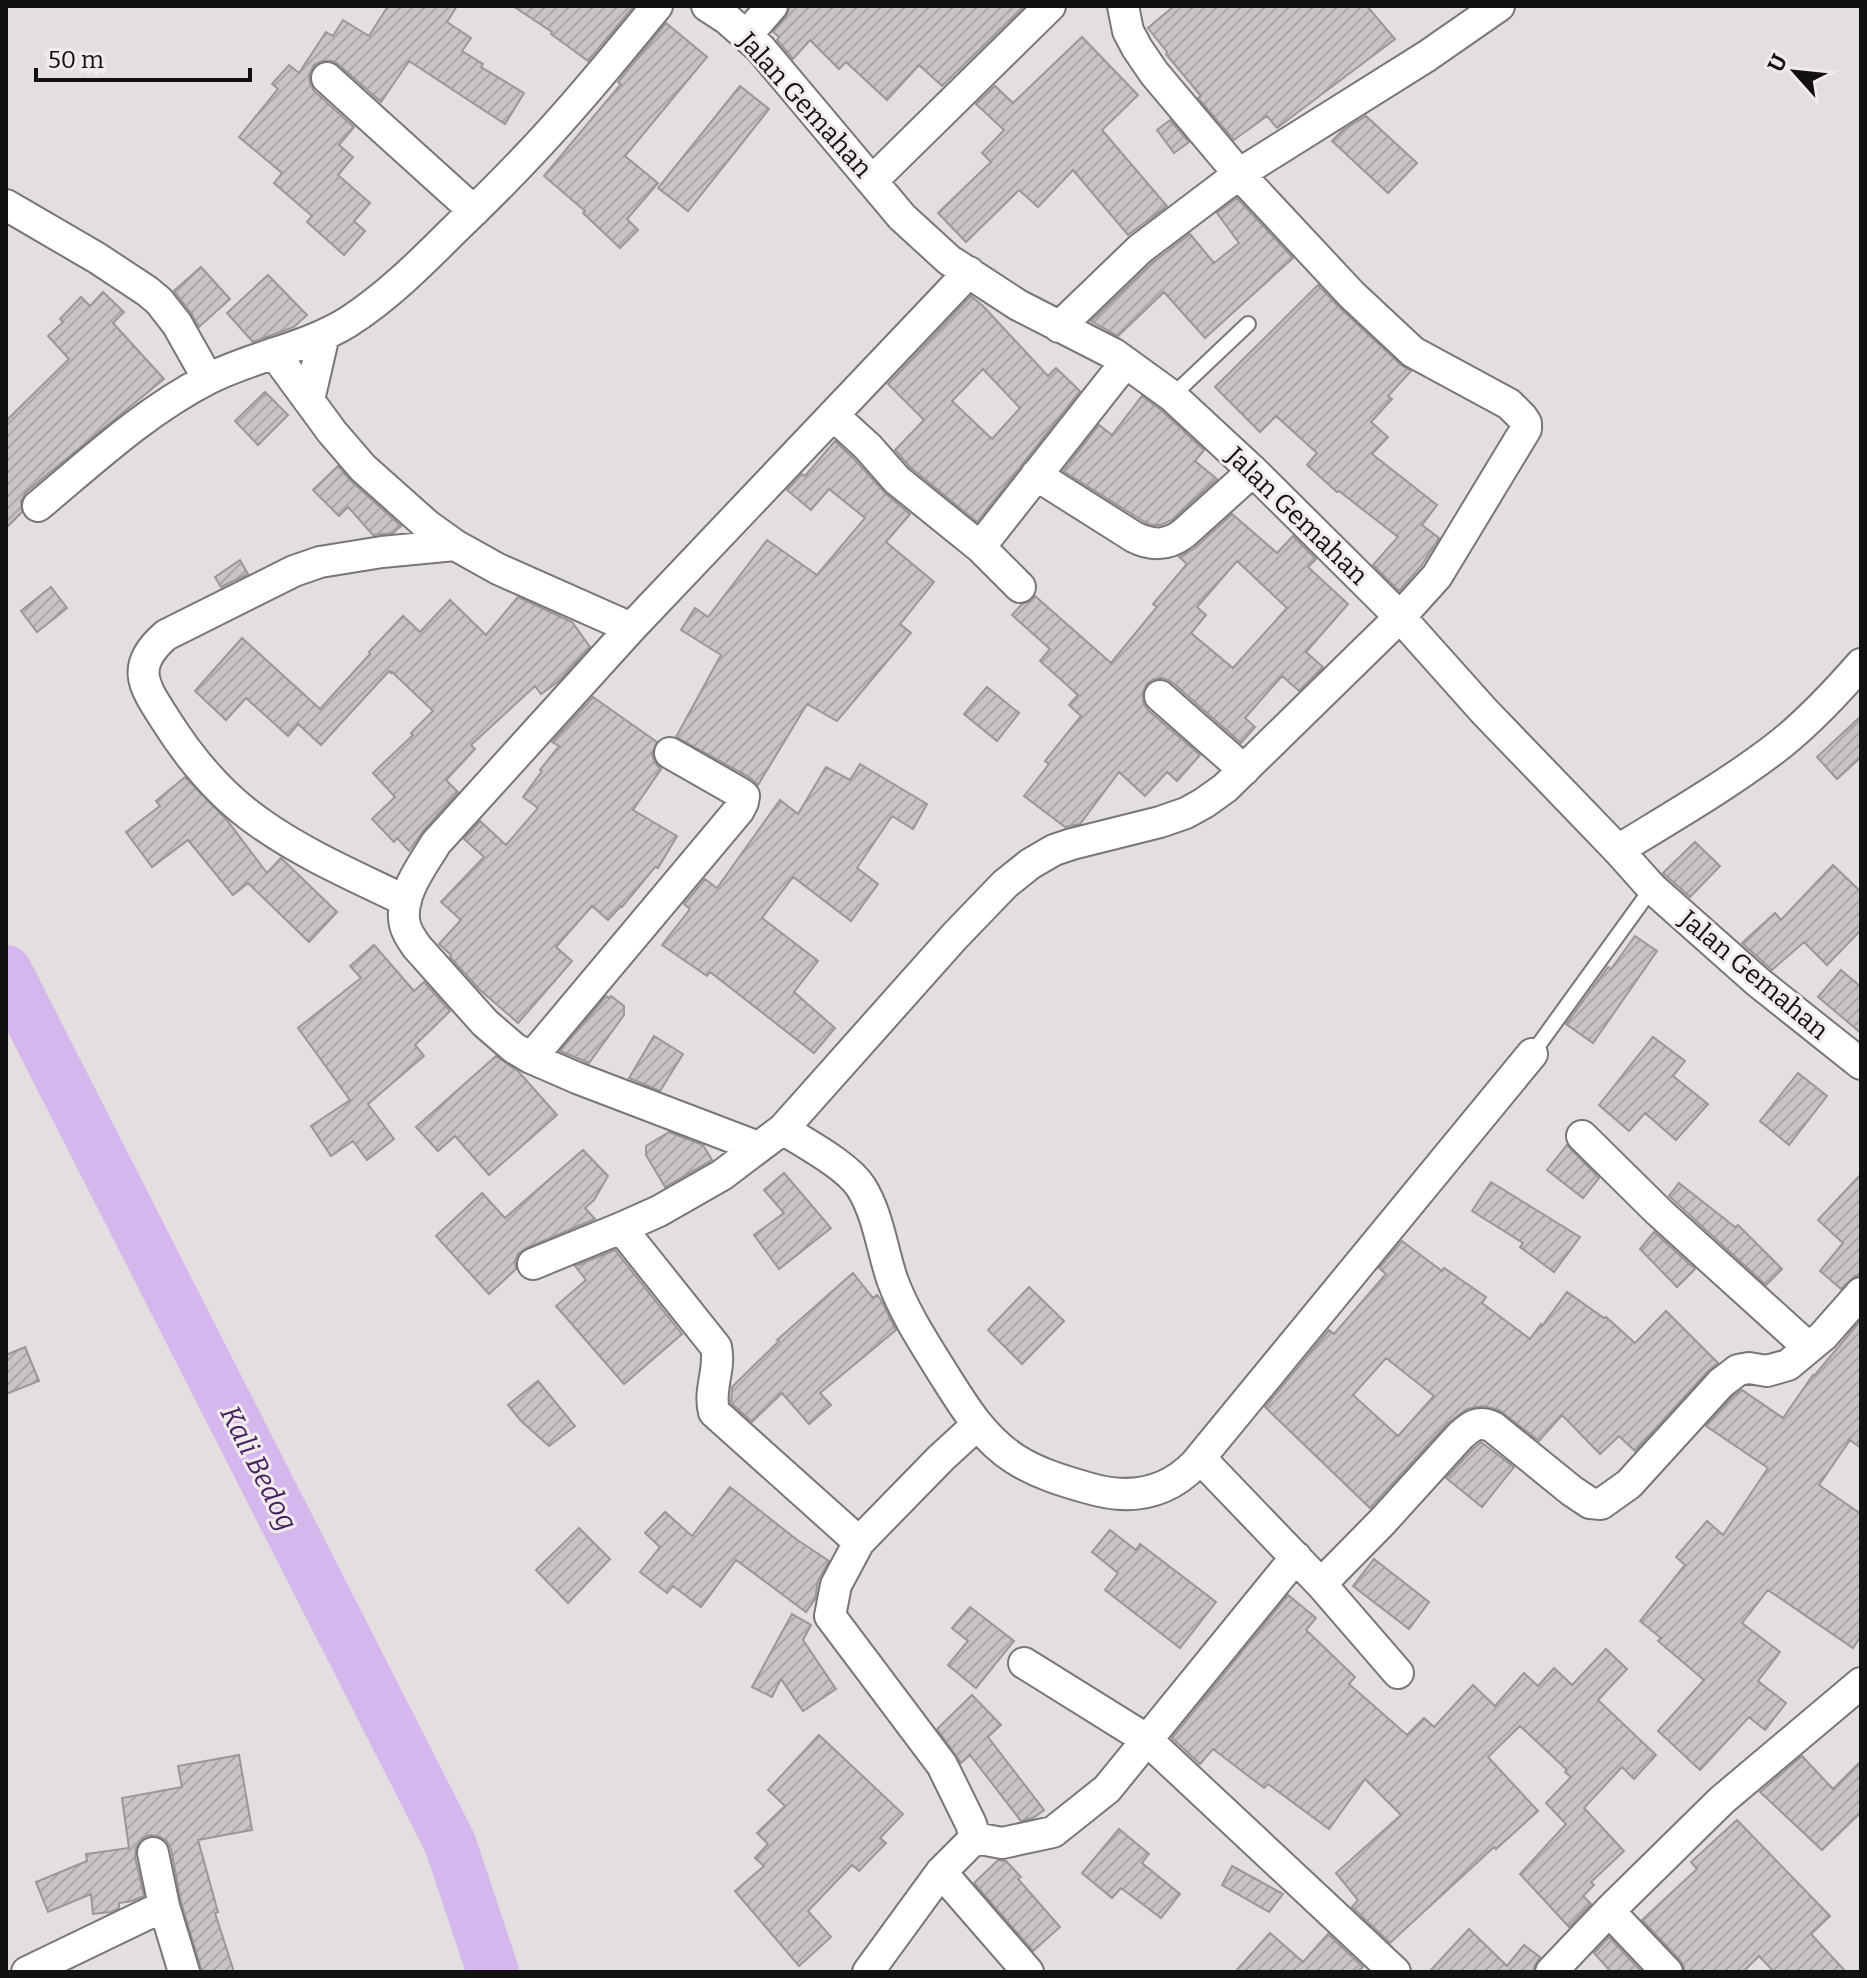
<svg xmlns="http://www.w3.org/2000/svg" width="1867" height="1978" font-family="Bitter,serif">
  <defs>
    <pattern id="building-hatch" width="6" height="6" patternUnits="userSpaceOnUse" patternTransform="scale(2)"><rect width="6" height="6" fill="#c8c3c6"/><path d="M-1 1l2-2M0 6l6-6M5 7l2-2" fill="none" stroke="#aba6a9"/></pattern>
  </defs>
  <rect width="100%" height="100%" fill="#e3dedf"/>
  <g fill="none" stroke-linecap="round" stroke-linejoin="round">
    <path stroke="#d5b7ed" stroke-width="52" d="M6,971L450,1843L493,1972"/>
  </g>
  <path fill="url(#building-hatch)" stroke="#9a9699" stroke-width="2" fill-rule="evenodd" d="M388,6H457L447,22L471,38L462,51L483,64L481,67L524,93L505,124L409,61L381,102L338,64L332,61H322L314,65L309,75L310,83L314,91L354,127L339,145L353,157L338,175L370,203L354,221L365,231L344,255L307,222L312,216L274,183L282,173L239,137L278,89L272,84L289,65L299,73L326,32L333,36L343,20L369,36Z
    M513,6H634L588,61L551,34L552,32Z
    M790,6H1024L942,86L919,65L887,100L846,62L839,69L810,40L793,59L777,40L779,37L773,32L786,17Z
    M1174,6H1367L1395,39L1277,128L1267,116L1234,140L1198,98L1201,96L1166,54L1167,52L1148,28Z
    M666,23L707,57L625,156L658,183L627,219L638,230L620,248L583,213L585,211L544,176L621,84L618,82Z
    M1082,37L1138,95L1102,130L1167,206L1128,235L1073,170L1038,207L1019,190L966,242L938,213L991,162L982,153L1004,130L976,104L995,86L1013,103Z
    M740,86L769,109L688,211L658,188Z
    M1366,116L1417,163L1388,193L1332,141L1343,130Z
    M1170,120L1189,142L1174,153L1157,130Z
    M1237,198L1293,258L1205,338L1164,292L1118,336L1091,321L1152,263L1190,234L1214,263L1239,243L1217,213Z
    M201,267L230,299L199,327L191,313L174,291Z
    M268,275L307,315L294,327L253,342L227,313Z
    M1318,285L1340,308L1401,365L1411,371L1388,396L1392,399L1371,422L1388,437L1372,454L1437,505L1422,525L1439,538L1422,565L1399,591L1373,565L1398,537L1339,491L1337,492L1307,465L1317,453L1276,416L1260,432L1215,387Z
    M103,292L124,312L113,323L164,379L26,492L21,501L22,512L6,528V421L69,359L48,336L63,322L60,319L81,297L90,306Z
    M971,296L983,306L1048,376L1056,368L1080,391L977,522L910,467L895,450L924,420L888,384ZM983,369L1020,408L992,439L952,401Z
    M265,392L288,415L258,445L235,421Z
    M1142,396L1161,410L1204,450L1195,461L1217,479L1172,520L1161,525H1151L1143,521L1063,471L1099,425L1112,435Z
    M835,441L855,460L886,494L910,514L886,542L934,582L900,624L911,633L837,721L807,704L758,785L749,777L676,737L721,655L681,630L695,608L708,617L767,540L817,575L865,518L829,489L811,510L787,490L802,474L805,476Z
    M338,466L351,481L401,526L393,533L373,535L348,507L339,516L313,490Z
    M1232,514L1277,553L1293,536L1316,559L1308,567L1348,604L1306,652L1323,667L1299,691L1282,676L1245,718L1255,727L1241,743L1172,682L1163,678L1154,679L1147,684L1143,692V702L1148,710L1200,755L1177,781L1167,772L1145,796L1119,772L1080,824L1065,827L1024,796L1049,764L1045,761L1081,716L1069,705L1078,695L1040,661L1050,649L1012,615L1022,604L1032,600L1035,596L1111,663L1157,607L1153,604L1187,564L1179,557L1195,548ZM1237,561L1287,608L1233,668L1191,633L1206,615L1197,607Z
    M240,560L248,574L221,587L215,577Z
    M51,587L67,608L37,632L21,611Z
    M518,597L572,622L590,647L559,681L541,694L535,686L471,745L475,749L446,780L458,792L423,831L409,851L397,838L394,842L372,819L395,797L373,773L413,735L411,733L433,711L392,672L391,673L389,671L321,745L298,724L288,736L246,698L226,720L195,691L242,638L320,709L370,654L369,652L403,616L420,632L450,600L486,635Z
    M987,687L1019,713L997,741L964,714Z
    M593,697L657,742L652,754L655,763L661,769L633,810L677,836L658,868L655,867L622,907L621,906L608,920L592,906L556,947L572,961L518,1023L479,989L450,957L451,955L439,944L461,920L441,902L484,857L464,839L480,821L506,845L538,808L523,797L542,771L540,770L559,746L552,742Z
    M1861,716V757L1837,779L1817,757Z
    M860,764L927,804L913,829L892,816L857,868L878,884L851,921L793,877L762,918L818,961L794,992L835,1028L814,1053L710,972L707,976L662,945L690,909L684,904L705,879L717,888L780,800L798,814L826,767L850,780Z
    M185,777L226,819L267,873L281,858L337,912L309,942L248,883L233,895L188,840L152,867L126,832L160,806L156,801Z
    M1695,842L1720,866L1690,897L1663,873Z
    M1833,865L1861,892V930L1827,965L1804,942L1772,970L1742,943L1775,913L1781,920Z
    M1635,936L1657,951L1593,1043L1566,1024L1608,967L1611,969Z
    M374,945L414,991L424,982L450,1011L415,1045L424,1056L368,1104L394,1139L367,1160L353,1141L331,1156L311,1126L350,1100L298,1028L361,978L350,966Z
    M1841,970L1861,987V1033L1818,997Z
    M606,996L609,998L611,996L624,1006V1015L589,1063L560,1051Z
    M654,1036L683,1054L660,1091L629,1078Z
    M1653,1037L1685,1061L1673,1076L1708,1104L1676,1140L1645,1113L1629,1131L1599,1105Z
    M496,1056L518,1071L557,1115L489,1175L455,1136L438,1151L416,1127Z
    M1798,1073L1827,1096L1789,1145L1760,1121Z
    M669,1132L703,1145L712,1160L665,1187L646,1155V1146Z
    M1567,1145L1599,1178L1583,1198L1547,1170Z
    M583,1150L608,1176L594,1200L585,1208L595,1219L526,1248L518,1254L515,1261L516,1269L489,1294L436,1236L482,1193L505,1218Z
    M784,1173L831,1228L779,1269L754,1235L784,1213L764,1190Z
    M1861,1174V1275L1855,1276L1841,1289L1820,1271L1843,1243L1818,1220Z
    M1491,1182L1580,1237L1554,1272L1520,1247L1523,1243L1472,1211Z
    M1679,1183L1735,1227L1738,1225L1782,1269L1766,1285L1669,1196Z
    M1654,1232L1695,1269L1677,1287L1640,1249Z
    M1402,1241L1442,1271L1444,1268L1486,1297L1482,1303L1530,1339L1541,1324L1542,1326L1567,1292L1604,1318L1606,1317L1635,1343L1666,1311L1718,1363L1708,1371L1635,1451L1619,1436L1600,1454L1562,1415L1539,1441L1499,1410L1483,1406L1467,1409L1447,1424L1370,1508L1265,1407L1329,1330L1334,1334L1386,1274L1379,1268ZM1386,1358L1434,1396L1398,1436L1353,1395Z
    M615,1250L682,1334L624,1384L556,1306L586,1280L575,1266Z
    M853,1273L873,1298L877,1295L881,1300L896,1330L820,1393L831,1405L809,1424L782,1393L752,1422L731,1403L732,1387L779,1341L777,1340Z
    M1029,1287L1064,1321L1022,1364L988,1330Z
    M1861,1320V1448L1850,1440L1819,1485L1861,1514V1636L1853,1648L1768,1590L1742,1623L1780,1652L1758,1681L1786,1703L1765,1730L1749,1717L1700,1770L1658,1731L1704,1680L1658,1641L1661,1638L1640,1621L1685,1565L1676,1557L1707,1521L1723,1535L1768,1468L1706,1426L1733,1396L1742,1390L1783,1418L1813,1375L1814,1376Z
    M25,1347L39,1381L6,1394V1355Z
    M538,1381L575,1426L549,1446L521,1421L508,1405Z
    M1481,1442L1514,1467L1482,1507L1446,1478L1473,1449Z
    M730,1487L796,1539L829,1561L818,1581L815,1599L806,1612L736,1560L701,1607L673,1586L667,1593L640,1572L660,1547L645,1533L665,1512L692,1536Z
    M579,1528L610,1559L568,1603L536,1570Z
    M1110,1530L1136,1550L1140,1544L1216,1602L1180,1648L1105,1590L1118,1573L1092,1552Z
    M1374,1559L1429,1602L1409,1629L1353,1586Z
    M1288,1595L1316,1618L1306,1630L1355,1677L1349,1684L1407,1735L1424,1718L1434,1727L1473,1685L1495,1706L1524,1673L1538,1686L1554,1668L1572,1685L1606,1649L1627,1669L1598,1700L1656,1755L1634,1779L1622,1767L1584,1808L1624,1851L1591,1882L1594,1885L1583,1896L1591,1904L1569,1927L1520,1874L1566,1824L1546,1803L1571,1777L1565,1772L1567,1770L1520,1726L1488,1757L1538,1811L1496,1849L1494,1847L1390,1943L1352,1907L1358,1900L1336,1873L1401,1815L1365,1779L1329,1829L1268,1784L1264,1788L1213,1749L1200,1764L1172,1738Z
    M970,1607L1014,1641L976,1688L948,1665L968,1641L952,1628Z
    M792,1614L811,1625L803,1640L836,1689L803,1711L781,1679L772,1697L752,1687Z
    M972,1695L1001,1725L988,1737L1044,1810L1033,1818L1021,1821L970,1755L961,1763L937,1729Z
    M819,1735L903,1814L880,1838L886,1843L859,1871L852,1865L808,1911L831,1937L799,1966L735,1891L764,1866L755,1858L768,1844L757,1833L785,1806L768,1790Z
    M239,1755L252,1830L198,1840L218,1912L215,1913L234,1972H202L181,1902L171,1849L166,1840L158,1836L150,1835L142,1839L136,1848L135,1857L144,1896L132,1901L119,1903V1908L111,1912L93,1914L91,1894L48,1912L36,1882L87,1861L86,1854L129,1848L122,1798L182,1787L178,1766Z
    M1802,1756L1833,1789L1861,1761V1812L1822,1850L1760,1792Z
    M1737,1820L1830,1916L1811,1934L1846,1972H1774L1759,1956L1743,1972H1684V1967L1680,1960L1642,1920L1697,1869L1691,1862Z
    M1119,1829L1149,1854L1142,1863L1180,1894L1161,1918L1121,1888L1112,1898L1082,1873Z
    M998,1860L1006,1861L1021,1877L1018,1879L1060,1927L1033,1951L974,1883Z
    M1232,1866L1283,1894L1269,1912L1222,1885Z
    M1469,1929L1507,1966L1524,1945L1540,1957L1534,1967V1972H1429Z
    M1270,1933L1303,1962L1328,1934L1363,1967L1357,1972H1235Z
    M1609,1937L1642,1972H1611L1594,1953Z"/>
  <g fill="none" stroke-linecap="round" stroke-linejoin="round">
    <g stroke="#7a7576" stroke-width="18">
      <path id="service" d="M1172,396L1248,324
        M1532,1054L1652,888"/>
    </g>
    <g stroke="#7a7576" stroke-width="34">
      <path id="minor" d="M707,6L727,19L760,48L902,217L949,260L1018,305L1114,354L1172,396L1253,471L1400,617L1484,711L1618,850L1652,888L1758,982L1861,1064
        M746,36L772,6
        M327,78L474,211
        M872,181L1050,6
        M6,205L97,258L147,291L159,301L177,324L208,379
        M1059,327L1140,249L1239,174L1427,56L1499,6
        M274,353L332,432L363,468L427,525L455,545L498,569L631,628
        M309,400L324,335
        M833,415L868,447L897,480L980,547L1020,587
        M1036,475L1134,537C1152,546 1167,546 1183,534L1253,471
        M38,506C92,461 144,412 208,379C253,356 304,349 348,322C387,297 420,264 453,231C495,191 537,148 575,104C603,72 630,39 657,6
        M980,547L1125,363
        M1160,696L1244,770
        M1618,850C1670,818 1724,787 1773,750C1806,725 1834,695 1861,664
        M406,901C357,877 305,855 260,823C221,796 190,759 165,719C143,685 130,666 166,635L294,571L320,562L382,552L455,545
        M531,1058L739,810L743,802L744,796L740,793L670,753
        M783,1129C804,1143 847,1165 861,1187C878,1214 882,1249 892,1279C904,1312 923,1341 941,1370C962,1403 981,1437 1015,1459C1037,1473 1063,1481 1088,1488C1128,1500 1165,1495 1195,1464L1532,1054
        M1582,1136L1659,1212L1808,1347
        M758,1147L577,1078L531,1058L514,1048L485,1023L417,947C412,940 407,933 405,925C398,896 423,865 436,843L631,628L969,272
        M621,1228L716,1347C721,1369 708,1390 714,1412L859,1542
        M533,1264L621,1228L659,1211L722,1175L783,1129L954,937L1005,884L1030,864L1054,850L1072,844L1160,822L1186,813L1204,803L1225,788L1400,617L1437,576L1526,429V423L1522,417L1509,404L1413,352L1352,295L1239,174L1154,73L1137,48L1128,31L1123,6
        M1200,1458L1321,1584L1398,1673
        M1321,1584L1382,1522L1460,1436C1471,1426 1478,1420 1493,1427L1572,1491L1590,1503L1601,1504L1629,1484L1721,1383L1738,1370L1749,1368L1767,1371L1788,1365L1823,1336L1861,1293
        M1024,1663L1146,1739L1395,1972
        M975,1838L1002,1843L1053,1832L1107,1789L1296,1557
        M153,1853L164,1906L184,1972
        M941,1872L1028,1972
        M27,1972L164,1906
        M868,1972L941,1872L975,1838L971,1824L942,1765L830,1616L836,1585L859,1542L941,1458L977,1425
        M1551,1972L1609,1911
        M1667,1972L1609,1911L1722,1800L1861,1683"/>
    </g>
    <use href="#service" stroke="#fff" stroke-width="14"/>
    <use href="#minor" stroke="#fff" stroke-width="30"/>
  </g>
  <g text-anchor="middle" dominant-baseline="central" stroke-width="6" stroke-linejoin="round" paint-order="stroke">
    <g font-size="26" fill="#121010" stroke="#f1ebec">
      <text transform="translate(805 105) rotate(48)">Jalan Gemahan</text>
      <text transform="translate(1297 516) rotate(44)">Jalan Gemahan</text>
      <text transform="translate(1754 975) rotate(40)">Jalan Gemahan</text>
    </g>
    <g font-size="28" font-style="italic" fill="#47205f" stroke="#f1ebec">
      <text transform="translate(259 1468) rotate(63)">Kali Bedog</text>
    </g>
  </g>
  <rect width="1867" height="1978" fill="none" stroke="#121010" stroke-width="16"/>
  <g transform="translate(1795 72) rotate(297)" stroke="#f1ebec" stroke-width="6" paint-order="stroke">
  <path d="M0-6L14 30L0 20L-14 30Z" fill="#121010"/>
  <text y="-12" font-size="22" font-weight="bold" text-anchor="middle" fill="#121010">U</text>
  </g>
  <path d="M36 68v12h214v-12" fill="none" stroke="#121010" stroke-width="4"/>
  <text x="48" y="68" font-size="24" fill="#121010" stroke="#f1ebec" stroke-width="6" paint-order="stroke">50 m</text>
</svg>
